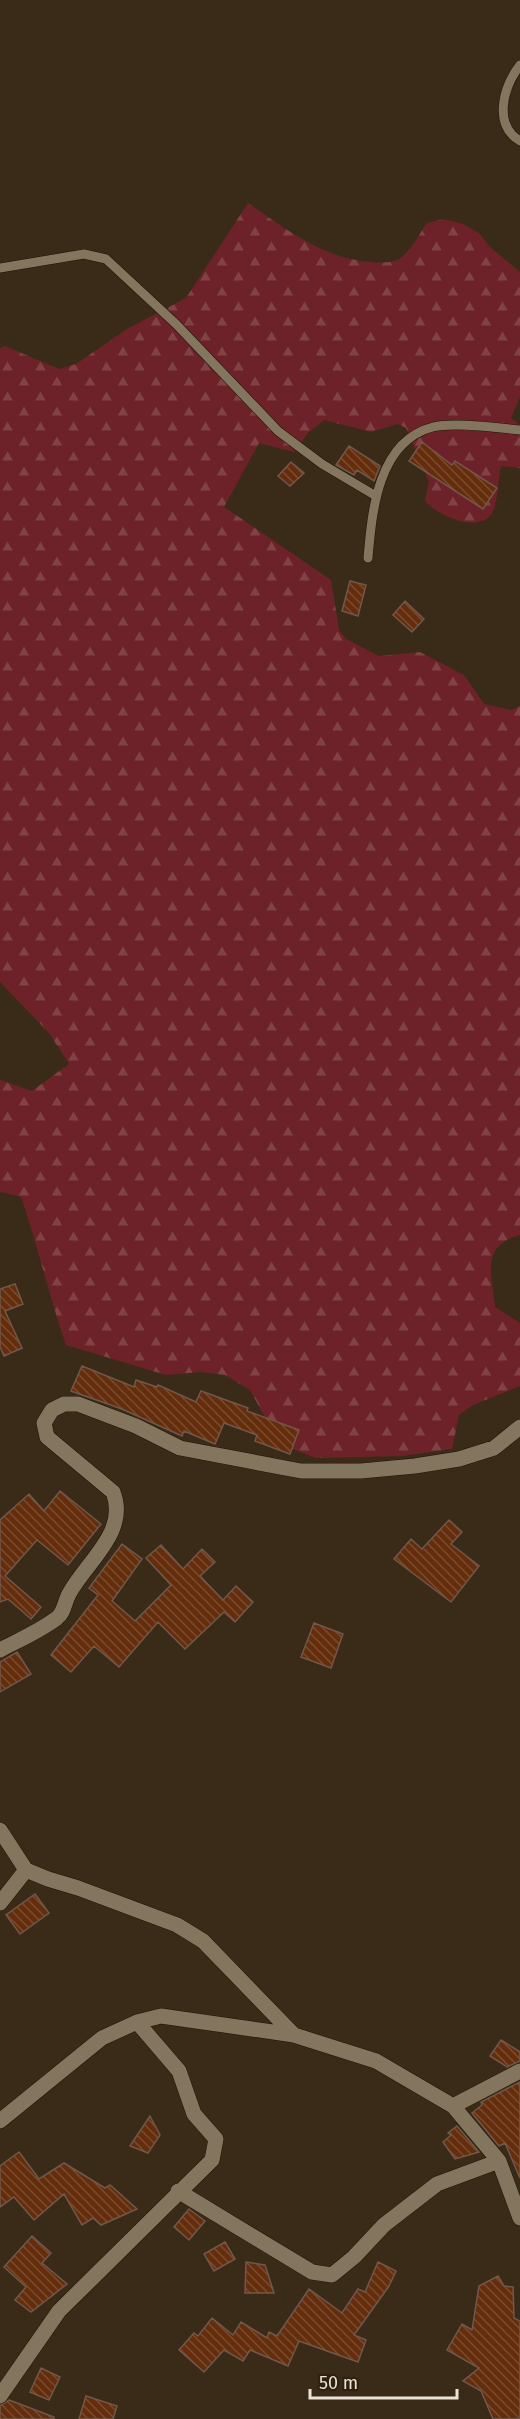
<svg xmlns="http://www.w3.org/2000/svg" width="520" height="2419" font-family="'Fira Sans',sans-serif">
  <defs>
    <pattern id="forest-firs" width="22" height="20" patternUnits="userSpaceOnUse" patternTransform="scale(1.5)"><rect width="22" height="20" fill="#6c2228"/><path d="M5 1l3.5 6h-7zM16 11l3.5 6h-7z" fill="#814246"/></pattern>
    <pattern id="building-back-hatch" width="6" height="6" patternUnits="userSpaceOnUse" patternTransform="scale(1.5)"><rect width="6" height="6" fill="#642d0b"/><path d="M-1 5l2 2M0 0l6 6M5-1l2 2" fill="none" stroke="#7a4b2e"/></pattern>
  </defs>
  <rect width="100%" height="100%" fill="#392b18"/>
  <path fill="url(#forest-firs)" d="M248,203C286,229 324,259 371,262C379,263 392,263 399,259C411,252 419,234 427,223L444,219L463,224L479,233L490,247L520,272V397L511,418L520,425V468L501,466C498,480 498,496 494,509C483,537 438,516 425,501L429,482L406,428L398,424L371,432L324,420L308,433L294,452L259,443L224,507L331,580L339,630L346,639L379,656L420,652L464,675L484,704L511,710L520,706V1235C480,1246 492,1274 495,1307L520,1323V1386L473,1405L459,1415L452,1449L403,1456L316,1458L284,1446L277,1439L250,1390L225,1375L201,1372L166,1375L66,1345C49,1296 38,1246 21,1197L0,1192V1080L32,1091L69,1064L49,1033L0,982V348L5,346L59,369L76,364L127,329L186,298Z"/>
  <path fill="url(#building-back-hatch)" stroke="#70584c" stroke-width="1.5" d="M422,442L452,465L455,461L497,488L483,509L409,461Z
    M349,446L380,466L374,481L357,470L354,475L336,465Z
    M291,462L304,473L290,486L278,476Z
    M350,581L366,585L358,616L342,611Z
    M405,601L424,619L412,632L393,615Z
    M15,1284L23,1304L5,1311L22,1348L4,1356L0,1347V1289Z
    M82,1366L134,1387L136,1380L157,1387L158,1385L196,1402L201,1391L248,1408L247,1411L299,1430L290,1454L255,1441L257,1435L224,1423L215,1444L184,1431L182,1436L122,1409L71,1391Z
    M60,1491L101,1524L68,1565L37,1540L5,1576L41,1607L31,1619L8,1599L0,1602V1520L29,1494L44,1511Z
    M449,1520L462,1532L451,1544L479,1566L451,1602L394,1559L411,1539L422,1549Z
    M122,1544L142,1559L112,1601L135,1621L171,1585L146,1558L161,1545L183,1569L202,1549L215,1562L200,1576L223,1600L236,1586L253,1602L235,1622L224,1612L185,1649L158,1622L119,1667L94,1646L71,1672L51,1655L98,1595L89,1588Z
    M314,1623L343,1634L331,1668L301,1657Z
    M17,1652L31,1674L0,1692V1662Z
    M35,1894L49,1913L20,1934L6,1915Z
    M501,2040L520,2052V2061L507,2067L490,2056Z
    M520,2082V2178L505,2143L499,2146L472,2113L482,2105L481,2102Z
    M150,2116L160,2135L148,2153L130,2146Z
    M457,2126L479,2152L455,2159L443,2142L451,2135L448,2133Z
    M19,2152L39,2179L64,2163L105,2188L110,2185L137,2209L101,2225L93,2218L82,2225L64,2194L34,2220L14,2197L0,2207V2166Z
    M189,2209L205,2221L189,2240L174,2227Z
    M32,2236L51,2253L42,2263L67,2284L31,2312L15,2300L26,2287L4,2267Z
    M225,2242L235,2259L214,2271L204,2254Z
    M246,2262L265,2265L274,2293H245Z
    M378,2262L396,2271L389,2286L354,2335L366,2340L358,2362L299,2341L288,2366L250,2350L243,2361L224,2350L204,2372L179,2350L194,2333L198,2336L212,2318L233,2335L241,2322L267,2338L269,2332L277,2336L309,2289L342,2313L358,2289L365,2292Z
    M498,2276L504,2286L513,2287L514,2318L520,2321V2419H493L481,2391L463,2381L479,2368L447,2350L462,2324L472,2330L479,2286Z
    M41,2368L60,2377L49,2400L30,2392Z
    M86,2396L117,2406L113,2419H79Z
    M9,2400L54,2417V2419H0V2406Z"/>
  <g fill="none" stroke-linecap="round" stroke-linejoin="round">
    <g stroke="#201402" stroke-width="10">
      <path id="lane" d="M520,65C504,86 492,124 520,141
        M0,268L84,254L106,259L176,324L278,431L322,464L376,496
        M368,558C372,511 378,441 433,427C454,422 497,428 520,430"/>
    </g>
    <g stroke="#201402" stroke-width="16">
      <path id="street" d="M0,1650C19,1640 40,1631 57,1618C64,1613 65,1601 69,1594C86,1562 129,1532 113,1492L47,1437L44,1423L52,1410L64,1404H78L136,1426L180,1448L301,1471H361L415,1466L459,1459L494,1448L520,1427
        M0,1830L26,1870L48,1879L78,1888L177,1925L203,1941L294,2035L376,2061L453,2106L499,2161L520,2218
        M0,1903L26,1870
        M453,2106L520,2071
        M0,2121L102,2038L137,2022L161,2016L294,2035
        M178,2191L312,2272L332,2275L354,2257L384,2225L437,2184L499,2161
        M0,2396L59,2311L212,2160L216,2139L194,2114L179,2071L137,2022"/>
    </g>
    <use href="#lane" stroke="#84755f" stroke-width="9"/>
    <use href="#street" stroke="#84755f" stroke-width="15"/>
  </g>
  <path d="M310 2389v9h147v-9" fill="none" stroke="#ebe3d7" stroke-width="3"/>
  <text x="319" y="2389" font-size="18" fill="#ebe3d7" stroke="#2e220e" stroke-width="4.5" paint-order="stroke">50 m</text>
</svg>
